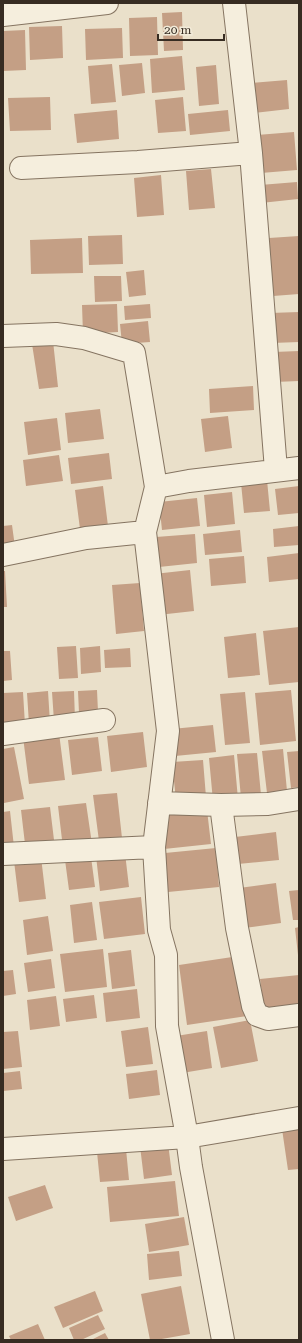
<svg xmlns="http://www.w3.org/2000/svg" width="302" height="1343" font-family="'Roboto Serif',serif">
  <rect width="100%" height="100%" fill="#eae0ca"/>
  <path fill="#c49f85" d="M182,12L183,50L164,51L162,13Z
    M157,17L158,55L130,56L129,18Z
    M62,26L63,58L30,60L29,27Z
    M122,28L123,58L86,60L85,29Z
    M25,30L26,70L3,71V31Z
    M182,56L185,90L152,93L150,59Z
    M142,63L145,93L122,96L119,65Z
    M112,64L116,102L91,104L88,66Z
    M216,65L219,104L199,106L196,67Z
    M287,80L289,109L254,113L251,83Z
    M50,97L51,130L10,131L8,98Z
    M183,97L186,131L158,133L155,100Z
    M117,110L119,139L77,143L74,114Z
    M228,110L230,131L190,135L188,114Z
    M294,132L297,170L261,173L257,135Z
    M211,169L215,208L189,210L186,171Z
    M161,175L164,215L137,217L134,178Z
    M297,182L298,199L261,203L260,185Z
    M122,235L123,264L89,265L88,236Z
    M299,236V294L273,296L269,238Z
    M82,238L83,273L31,274L30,240Z
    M144,270L146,295L129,297L126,272Z
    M94,276H121L122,301L95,302Z
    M117,304L118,332L83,334L82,305Z
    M150,304L151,318L125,320L124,306Z
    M299,312V342L272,343L270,313Z
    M148,321L150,342L122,344L120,324Z
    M53,341L58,387L39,389L32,344Z
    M299,351V381L275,382L274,352Z
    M253,386L254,410L210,413L209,389Z
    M100,409L104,439L68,443L65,413Z
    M228,416L232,448L205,452L201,419Z
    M57,418L61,450L28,455L24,422Z
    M109,453L112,479L71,484L68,458Z
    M59,455L63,481L26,486L23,460Z
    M267,480L270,511L244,513L241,483Z
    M103,486L108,526L80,529L75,490Z
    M299,486V513L278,515L275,489Z
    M232,492L235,524L207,527L204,495Z
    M197,498L200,526L162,530L159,502Z
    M12,525L15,547L3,549V526Z
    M299,526V545L274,547L273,529Z
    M240,530L242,552L205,555L203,534Z
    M195,534L197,563L159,567L156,537Z
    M299,553V579L269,582L267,557Z
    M244,556L246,583L211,586L209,559Z
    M190,570L194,611L158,615L154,574Z
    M3,571H5L7,607H3Z
    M140,583L144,631L116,634L112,585Z
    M299,627V682L269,685L263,631Z
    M256,633L260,675L228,678L224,637Z
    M76,646L78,678L59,679L57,647Z
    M100,646L101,672L81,674L80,648Z
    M130,648L131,667L105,668L104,650Z
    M3,651H10L12,680L3,681Z
    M97,690L98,712L79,713L78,691Z
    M291,690L296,741L260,745L255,693Z
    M48,691L50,723L29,724L27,693Z
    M74,691L75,720L54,721L52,692Z
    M23,692L25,725L3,726V693Z
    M245,692L250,743L225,745L220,694Z
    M213,725L216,752L175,756L172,729Z
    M143,732L147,767L111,772L107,736Z
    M59,733L65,780L29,784L23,737Z
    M98,737L102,771L72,775L68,740Z
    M14,747L24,799L4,803L3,797V749Z
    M283,749L287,791L267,793L262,751Z
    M299,751V787L291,788L287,752Z
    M257,753L261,795L241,798L237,754Z
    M234,755L238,799L213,801L209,758Z
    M203,760L206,797L176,800L172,762Z
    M117,793L122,838L99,841L93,795Z
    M86,803L92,844L63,848L58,806Z
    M50,807L54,840L25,844L21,810Z
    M207,810L211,844L164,849L161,815Z
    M10,811L14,847L3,849V812Z
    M276,832L279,860L238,864L235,837Z
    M216,848L219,887L168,892L165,853Z
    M125,853L129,887L100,891L96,856Z
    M41,857L46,899L19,902L14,861Z
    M91,857L95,887L69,890L65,860Z
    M276,883L281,923L244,928L239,888Z
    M299,890V920H293L289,891Z
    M141,897L145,934L104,939L99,902Z
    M92,902L97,940L74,943L70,905Z
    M48,916L53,951L27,955L23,920Z
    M299,927V955H298L295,928Z
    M103,949L107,987L65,992L60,954Z
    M131,950L135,986L112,989L108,953Z
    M239,956L247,1016L187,1025L179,965Z
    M51,959L55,988L28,992L24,963Z
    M13,970L16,994L3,996V971Z
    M299,975V1009L265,1014L260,979Z
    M137,989L140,1018L106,1022L103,993Z
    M94,995L97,1018L66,1022L63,999Z
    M56,996L60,1026L30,1030L27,1000Z
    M250,1020L258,1061L221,1068L213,1027Z
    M148,1027L153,1064L126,1067L121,1031Z
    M18,1031L22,1067L3,1069V1032Z
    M207,1031L212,1068L182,1073L176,1036Z
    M157,1070L160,1095L129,1099L126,1074Z
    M20,1071L22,1089L3,1091V1073Z
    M299,1127V1169L288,1170L282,1129Z
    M168,1143L172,1175L144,1179L140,1146Z
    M126,1149L129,1180L100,1182L97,1152Z
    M175,1181L179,1216L110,1222L107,1187Z
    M45,1185L53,1208L16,1221L8,1197Z
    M184,1217L189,1245L149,1252L145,1224Z
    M179,1251L182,1276L149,1280L147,1254Z
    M181,1286L190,1334L156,1340H150L141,1294Z
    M95,1291L103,1311L63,1328L54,1307Z
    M98,1315L105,1329L81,1340H74L69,1328Z
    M38,1324L45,1340H11L9,1336Z
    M105,1333L109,1340H91Z"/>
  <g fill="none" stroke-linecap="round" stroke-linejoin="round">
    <g stroke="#857461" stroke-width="24">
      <path id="minor" d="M234,3L251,153L276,470
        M3,15L107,3
        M21,168L138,162L251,153
        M3,336L56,334L84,338L134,353L156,487
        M145,532L168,731L154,847L159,930L166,955L167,1026L187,1137L299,1118
        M3,555L86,538L145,532L156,487L189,481L299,468
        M3,734L104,720
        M159,803L221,805L268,804L299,799
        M221,805L237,928L253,1006L257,1015L268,1019L299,1015
        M3,854L154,847
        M3,1149L187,1137L191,1167L223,1340"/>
    </g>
    <use href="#minor" stroke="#f5eedd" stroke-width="22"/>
  </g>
  <rect width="302" height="1343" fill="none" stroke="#372c22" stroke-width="8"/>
  <path d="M158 34v6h66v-6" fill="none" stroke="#372c22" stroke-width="2"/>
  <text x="164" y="34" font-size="12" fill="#372c22" stroke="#f2ebd9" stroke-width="3" paint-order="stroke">20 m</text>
</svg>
